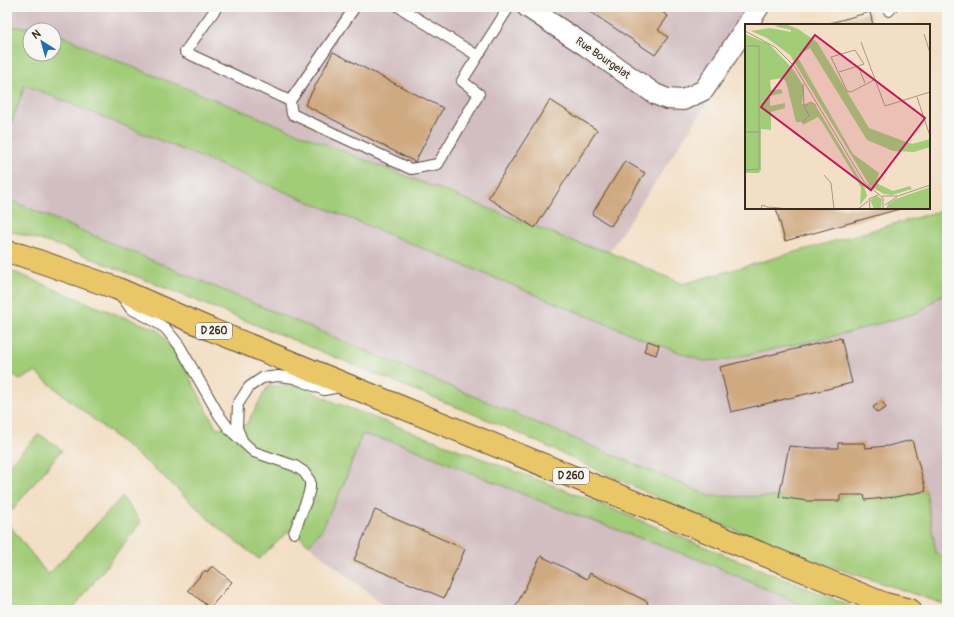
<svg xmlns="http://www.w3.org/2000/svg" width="954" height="617" font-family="Pangolin,sans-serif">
  <rect width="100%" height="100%" fill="#f6f6f2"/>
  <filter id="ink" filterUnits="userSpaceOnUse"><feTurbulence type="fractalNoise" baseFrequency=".025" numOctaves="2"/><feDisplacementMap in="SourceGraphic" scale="8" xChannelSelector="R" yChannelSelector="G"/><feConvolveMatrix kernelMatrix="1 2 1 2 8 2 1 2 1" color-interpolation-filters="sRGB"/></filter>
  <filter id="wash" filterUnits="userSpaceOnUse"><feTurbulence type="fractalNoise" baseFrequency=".012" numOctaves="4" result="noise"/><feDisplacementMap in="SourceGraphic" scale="16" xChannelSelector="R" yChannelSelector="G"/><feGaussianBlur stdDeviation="0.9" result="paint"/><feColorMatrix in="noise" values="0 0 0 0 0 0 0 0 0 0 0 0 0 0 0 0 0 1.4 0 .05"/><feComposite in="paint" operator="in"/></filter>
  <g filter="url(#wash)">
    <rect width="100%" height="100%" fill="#f3dfc5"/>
    <path fill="#d2bec1" d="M7,7H759L704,90L706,105L609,252L575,242L370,162L108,57L54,32V30L45,27H7Z
      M24,85L648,341L703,361L726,360L847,333L919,312L947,291V558L936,553L926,491L865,500L864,495L840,496V501L779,497L710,496L7,199V136Z
      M369,415L583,497L860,610H389L309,545L322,529L343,486Z"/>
    <path fill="#a1cc78" stroke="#6e7b4b" d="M7,27H45L51,30H30V54H54V32L108,57L370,162L575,242L609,252L683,284L947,209V291L919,312L847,333L725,360L703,361L648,341L25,85L7,136Z
      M7,199L710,496L779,497L840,501V495H864L865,500L895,497L926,491L936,553L947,558V605L791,553L680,508L505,427L286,337L66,248L7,230Z
      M7,270L19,274L95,306L158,330L182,362L216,428L246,425L268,386H301L336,403L583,497L860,610H813L708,563L552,506L404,445L362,434L343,486L322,529L309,545L291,529L259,559L216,526L160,473L35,372L20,380L7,369Z
      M39,434L62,450L7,516V467Z
      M122,497L141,522L75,606L78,610H7V522L48,575Z"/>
    <g id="blocks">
      <path fill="#cfa980" d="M583,7H665L662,12L668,16L658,30L668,37L655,55Z
        M870,12L873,25H823Z
        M333,52L443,108L415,162L305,105Z
        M550,100L597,130L535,228L488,198Z
        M625,161L645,173L611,226L592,214Z
        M776,208H903L785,241Z
        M841,338L852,383L731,412L720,367Z
        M648,341L659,345L656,355L644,351Z
        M882,401L886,408L877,413L873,407Z
        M912,440L926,491L895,497L865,500L864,495H840V501H808L779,497L789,446L813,448H838V443H864L865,448L888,446Z
        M375,510L465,549L444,598L354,560Z
        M541,556L587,579L590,573L648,602L644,610H514Z
        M211,567H214L232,582L210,608L188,590L205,570L207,572Z"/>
    </g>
  </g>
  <g filter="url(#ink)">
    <use href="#blocks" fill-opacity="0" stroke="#574537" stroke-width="1"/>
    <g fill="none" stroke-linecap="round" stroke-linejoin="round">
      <g stroke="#574537" stroke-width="12">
        <path id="service" d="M217,7L185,52L290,101L292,114L411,169L438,164L479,94L462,81L509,7
          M399,7L478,56
          M889,11L892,7
          M290,101L355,7
          M121,295L131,309L149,318L165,328L179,345L219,415L230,430L254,452L295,466L304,472L310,481V488L308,496L294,533
          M242,440L237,428L238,404L249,387L262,378L278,376L294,378L324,390L340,387"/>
      </g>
      <g stroke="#574537" stroke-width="22">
        <path id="minor" d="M527,7L586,46L655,94L667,99L683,100L704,90L746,27
          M747,25L759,7"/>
      </g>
      <g stroke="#574537" stroke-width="24">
        <path id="primary" d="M7,252L21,255L116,288L212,330L885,604L910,610"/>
      </g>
      <use href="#service" stroke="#fff" stroke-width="10"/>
      <use href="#minor" stroke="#fff" stroke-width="20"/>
      <use href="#primary" stroke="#e9c769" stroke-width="22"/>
    </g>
  </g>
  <g text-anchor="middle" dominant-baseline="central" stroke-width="3" stroke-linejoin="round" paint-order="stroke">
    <g fill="#f6f6f2" stroke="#73675e" stroke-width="1">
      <rect x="196" y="323" width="36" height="16" rx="3"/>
      <rect x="553" y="468" width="36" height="16" rx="3"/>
    </g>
    <g font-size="10" font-weight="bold" fill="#3b2a1e">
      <text x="214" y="331">D 260</text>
      <text x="571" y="476">D 260</text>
    </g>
    <g font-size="11" fill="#3b2a1e" stroke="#f6f6f2">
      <text transform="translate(603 58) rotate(35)">Rue Bourgelat</text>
    </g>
  </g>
  <g transform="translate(745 24)">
    <rect width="185" height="185" fill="#f3dfc5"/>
    <path d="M40,0L53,5L72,18L124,104L167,120L185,115V123L169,128L148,127L122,116L65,24L52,32L108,130L134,149L131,159L148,167L165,162L167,165L147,171L139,170L125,162L45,31L22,14L6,7L25,4L46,8V6L29,2ZM0,10L24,20L48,45L59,63L57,80L67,79L71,82L119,162L122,172L115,181L116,164L111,154L77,98L73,93L58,101L57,98H51L41,58L38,54L25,56L26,66L36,65L38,69L25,72V82L40,79V84L26,88V106L16,105V146L14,149H0ZM185,163V185H141L143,180L151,175ZM132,172L137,175L136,184L129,185L125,176Z" fill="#a1cc78"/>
    <path fill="none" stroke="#a99782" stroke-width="1" d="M0,7L30,23L50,43L119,158L138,174V185M179,10L185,29M116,18L140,82L185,68M0,22H14V145L0,146M94,48L113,42M120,59L113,42L119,40L110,26L86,33L102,67L106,68L129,56M172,73L185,112M59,83L65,78L71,81M57,99L64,92L59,81L58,60M0,108H14M79,151L86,159L89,185M137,172H153L185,161M140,181L152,173M25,183L43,185M16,185L17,181L25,184M113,185L123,177M125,185L124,175L133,171"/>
    <path fill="#c2185b" fill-opacity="0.15" stroke="#c2185b" stroke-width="2" d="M70,11L180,94L126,166L16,83Z"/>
    <rect width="185" height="185" fill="none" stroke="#3b2a1e" stroke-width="2"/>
  </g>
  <rect width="954" height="617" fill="none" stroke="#f6f6f2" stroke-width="24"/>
  <g transform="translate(42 42) rotate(323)"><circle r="19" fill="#f6f6f2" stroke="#aba49d"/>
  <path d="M0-3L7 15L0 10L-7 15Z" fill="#1f6fb2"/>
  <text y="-6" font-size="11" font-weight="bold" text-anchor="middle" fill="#3b2a1e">N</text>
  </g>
</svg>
